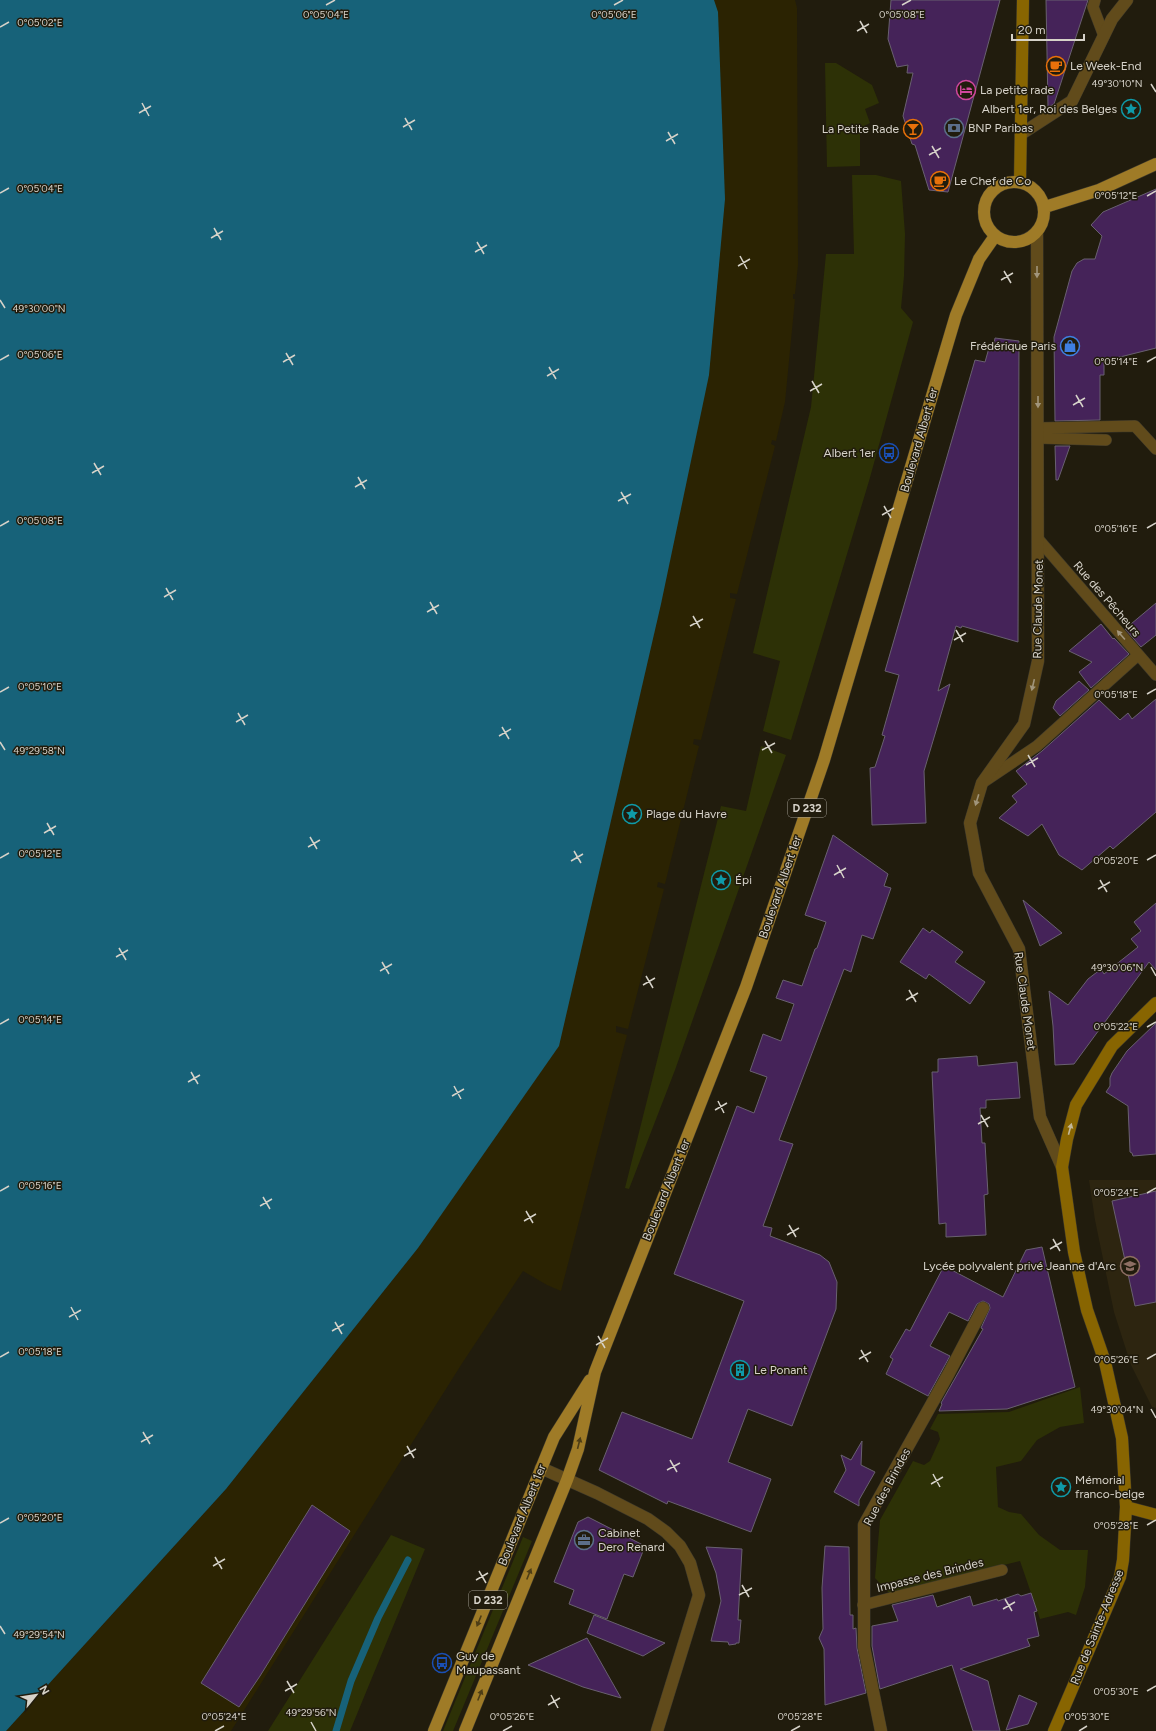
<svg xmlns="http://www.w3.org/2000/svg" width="1156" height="1731" font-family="Figtree,sans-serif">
  <rect width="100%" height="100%" fill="#211c0d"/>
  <path fill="#2d2510" d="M1089,1180H1156V1408L1152,1407L1131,1365L1114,1312L1095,1220Z"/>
  <path fill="#2d3106" d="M825,63H836L872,85L879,103L865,109L870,123L860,128V166L827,167Z
    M852,175H876L901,181L905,234L904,276L901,308L913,322L869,481L791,740L763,731L780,661L753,653L811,407L826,254H854Z
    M761,746L786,755L675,1070L629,1189L625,1188L721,806L746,811Z
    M1080,1387L1084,1423L1060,1427L1037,1440L1021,1461L996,1467L998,1507L1009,1512L1021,1514L1039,1535L1060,1550H1088L1085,1587L1076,1615L1068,1612L1040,1619L1020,1561L889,1593L875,1578L880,1520L913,1461L924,1465L930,1461L940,1439L938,1432L930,1429L938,1414L1009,1412Z
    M391,1535L425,1549L350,1731H268Z
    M523,1537L532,1541L453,1731H443Z"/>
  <path fill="#2b2302" d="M681,0H795L797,8L798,265L795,294H793V299H795L785,402L776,441L772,440L771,444L775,446L737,594L730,593V598L736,599L701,740L694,739L693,744L699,746L665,884L658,882L657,887L664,889L628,1029L616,1026V1032L627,1035L561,1291L547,1285L523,1271L461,1365L231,1731H6L226,1489L418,1248L542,999Z"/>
  <path fill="#176279" d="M0,0H714L718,12L725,199L709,375L661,604L559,1046L418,1248L226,1489L6,1731H0Z"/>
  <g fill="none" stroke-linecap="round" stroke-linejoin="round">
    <path stroke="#176279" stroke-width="7" d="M336,1731L351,1681L378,1618L408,1560"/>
  </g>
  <path fill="#452359" stroke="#696070" d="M891,0H1000L948,192L929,190L915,145L912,144L903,116L913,73H907L908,65L897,67L888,39Z
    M1046,0H1088L1054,104L1048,107Z
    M1156,189V348L1104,361V375H1100V420L1055,421L1054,337L1072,271L1077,263L1084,259H1095L1102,236L1091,225L1103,212Z
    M995,338L1019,341L1018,642L962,626L961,628L956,626L938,691L950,684L924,771L926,823L872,825L870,768L875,767L885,736L882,735L899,675L885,671L975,360L985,362L989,348L994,344Z
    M1055,446H1070L1058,480H1056Z
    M1156,603V635L1141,647L1125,629Z
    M1101,624L1113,639L1114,638L1129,654L1091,688L1079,672L1092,662L1069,651Z
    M1079,681L1089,690L1060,716L1053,708L1056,701Z
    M1156,699V812L1113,849L1110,846L1082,870L1059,855L1042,824L1028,836L999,818L1017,802L1012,796L1027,784L1016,771L1042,751L1099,700L1120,720L1128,713L1132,719Z
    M833,835L888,874L884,886L891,888L873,939L862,935L851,972L844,969L779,1140L793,1144L763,1226L772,1228L770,1236L820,1255L829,1262L837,1282L836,1309L792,1426L748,1409L728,1462L771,1479L751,1532L668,1501L667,1504L599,1470L622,1412L692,1439L744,1301L674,1274L737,1106L754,1113L767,1077L750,1071L763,1034L781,1041L794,1004L776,998L783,980L802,986L815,949L817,948L826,922L805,915Z
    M1023,900L1062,933L1040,946Z
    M1156,903V970L1149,962L1074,1064L1055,1065L1053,1026L1049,991L1068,1005L1088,979L1101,969L1104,974L1138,947L1131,939L1141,931L1134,922Z
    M923,928L930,933L932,930L963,952L955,962L985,982L970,1004L929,974L926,979L900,962Z
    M1156,1023V1154L1133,1156L1132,1153L1130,1152L1128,1106L1106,1092L1110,1086V1078L1112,1073L1127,1051Z
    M977,1056L978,1066L1017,1062L1020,1098L986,1100V1108H980L982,1143H985L988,1194L984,1195L986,1235L946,1237V1223L939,1224L932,1072H938V1059Z
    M1156,1191V1302L1135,1306L1112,1201Z
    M1042,1247L1075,1387L1007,1409L939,1411L942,1404L941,1403L983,1329L981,1328L990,1308L989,1304L983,1301L977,1304L968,1321L949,1312L930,1346L950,1356L928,1396L886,1374L893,1359L890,1357L906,1329L910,1331L944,1266L1003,1297L1026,1250Z
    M862,1441L861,1465L875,1472L859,1500V1506L834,1492L846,1470L841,1455L851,1460Z
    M312,1505L350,1531L260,1676L239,1707L201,1683Z
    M588,1517L645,1546L633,1577L624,1574L607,1619L569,1604L574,1590L554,1582L578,1522Z
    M825,1546L849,1547L850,1615H853V1629L856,1628L857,1648L866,1693L825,1705L824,1649L819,1638L823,1629L822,1588Z
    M706,1547L742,1549L738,1620H741L739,1643H736V1644L729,1645L728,1642L711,1641L721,1601L716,1573Z
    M1031,1593L1037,1611L1034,1612L1039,1636L1027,1639L1030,1646L960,1669L988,1681L1000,1731H973L952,1665L880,1689L872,1646V1626L898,1621L892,1605L933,1595L937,1607L970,1596L973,1606L997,1599L998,1601L1018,1594L1021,1596Z
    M594,1615L665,1643L643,1656L587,1633Z
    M587,1638L621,1698L583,1687L528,1665Z
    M1019,1695L1037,1703L1028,1724L1006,1730Z"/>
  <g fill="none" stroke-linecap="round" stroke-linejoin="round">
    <g stroke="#3e392b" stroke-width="12">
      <path id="lane" d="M1095,0L1093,7L1104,36
        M1038,428L1135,426L1156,449
        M1038,438L1106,440
        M1039,540L1156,675
        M985,781L1037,746L1138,655
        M863,1605L1002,1570"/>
    </g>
    <g stroke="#3e392b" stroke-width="13">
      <path id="street" d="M1021,134L1072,101L1112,19L1127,0
        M1037,233L1038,661L1024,724L982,783L970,823L979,873L1019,949L1040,1117L1062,1167
        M541,1468L597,1493L648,1519L666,1532L680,1546L690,1563L699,1595L657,1731
        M881,1731L864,1647V1525L949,1373L983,1308"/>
    </g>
    <g stroke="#3e392b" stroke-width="13">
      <path id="secondary" d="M1020,182L1023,0
        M1126,1507L1156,1515
        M1054,1731L1120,1577L1123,1560L1126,1507L1122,1438L1105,1362L1087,1310L1074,1252L1062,1167L1067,1139L1076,1105L1112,1046L1156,1003"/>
    </g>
    <g stroke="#3e392b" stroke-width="13">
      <path id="primary" d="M984 212a30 30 0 1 1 60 0a30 30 0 1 1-60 0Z
        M1045,207L1099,190L1156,164
        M434,1731L554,1437L590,1380
        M465,1731L567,1480L578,1449L595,1372L746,987L824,760L956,315L979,259L995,236"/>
    </g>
    <use href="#lane" stroke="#614b1b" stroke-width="11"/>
    <use href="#street" stroke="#614b1b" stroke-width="12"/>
    <use href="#secondary" stroke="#886501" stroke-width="12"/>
    <use href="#primary" stroke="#9f7b27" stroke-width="12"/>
  </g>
  <defs><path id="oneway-solid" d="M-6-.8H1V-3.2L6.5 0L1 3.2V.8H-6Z"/></defs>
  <g fill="#a1957b">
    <use href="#oneway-solid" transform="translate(1037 272) rotate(90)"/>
    <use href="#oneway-solid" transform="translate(1038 402) rotate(90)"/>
    <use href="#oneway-solid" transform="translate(1121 635) rotate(-131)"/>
    <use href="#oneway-solid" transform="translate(1033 685) rotate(103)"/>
    <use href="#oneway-solid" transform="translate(977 800) rotate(107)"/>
  </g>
  <use fill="#c2b797" href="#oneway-solid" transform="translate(1070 1129) rotate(-75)"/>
  <g fill="#4d3d16">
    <use href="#oneway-solid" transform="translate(579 1443) rotate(-76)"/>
    <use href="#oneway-solid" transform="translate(529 1574) rotate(-68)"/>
    <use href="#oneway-solid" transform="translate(479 1621) rotate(112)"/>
    <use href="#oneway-solid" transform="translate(480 1695) rotate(-68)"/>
  </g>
  <path fill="none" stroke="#d6d2c9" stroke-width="1.5" d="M326,5L335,0M614,5L623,0M902,5L911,0M860,21L867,33M0,27L9,22M857,31L869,24M1151,84L1156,92M142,103L149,116M139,113L151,106M405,118L412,130M403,127L415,120M668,132L675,144M666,141L678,134M932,146L939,158M929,155L941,148M0,193L9,188M1147,196L1156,191M214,228L221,240M211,238L223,231M477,242L484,254M475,252L487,245M740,256L747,269M738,266L750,259M1004,271L1011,283M1001,280L1013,273M0,300L5,308M286,353L293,365M0,360L9,355M283,362L295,355M1147,362L1156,357M549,367L556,379M547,376L559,369M812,381L819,393M810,391L822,384M1076,395L1083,407M1073,405L1085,398M94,463L101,475M92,473L104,466M358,477L365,489M355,487L367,480M621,492L628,504M618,501L631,494M884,506L891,518M882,515L894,508M0,526L9,521M1147,528L1156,523M166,588L173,600M164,597L176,590M430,602L437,614M427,612L439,605M693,616L700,628M690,626L703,619M956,630L963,642M954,640L966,633M0,692L9,687M1147,694L1156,689M238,713L245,725M236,722L248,715M502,727L509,739M499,736L511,729M765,741L772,753M0,742L5,750M762,750L775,743M1028,755L1035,767M1026,765L1038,758M47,823L54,835M44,833L56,826M310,837L317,849M308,847L320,840M574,851L581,863M0,858L9,853M1147,860L1156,855M571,861L583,854M837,865L844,878M834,875L846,868M1100,880L1107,892M1098,889L1110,882M119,948L126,960M116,957L128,950M382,962L389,974M1151,967L1156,976M380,971L392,964M646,976L653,988M643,985L655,978M909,990L916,1002M906,1000L918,993M0,1024L9,1019M1147,1027L1156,1022M191,1072L198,1084M188,1082L200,1075M454,1086L461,1099M452,1096L464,1089M718,1101L724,1113M715,1110L727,1103M981,1115L988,1127M978,1124L990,1117M0,1191L9,1186M1147,1193L1156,1188M263,1197L270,1209M260,1206L272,1199M526,1211L533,1223M524,1221L536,1214M789,1225L796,1237M787,1235L799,1228M1053,1239L1060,1251M1050,1249L1062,1242M71,1307L78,1320M69,1317L81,1310M335,1322L342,1334M332,1331L344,1324M598,1336L605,1348M596,1345L608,1338M861,1350L868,1362M0,1357L9,1352M859,1359L871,1352M1147,1359L1156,1354M1151,1409L1156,1418M143,1432L150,1444M141,1442L153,1435M407,1446L414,1458M404,1456L416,1449M670,1460L677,1472M667,1470L680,1463M933,1474L940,1487M931,1484L943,1477M0,1523L9,1518M1147,1525L1156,1520M215,1557L222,1569M213,1566L225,1559M479,1571L486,1583M476,1580L488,1573M742,1585L749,1597M739,1595L752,1588M1005,1599L1012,1611M1003,1609L1015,1602M0,1626L5,1634M287,1681L294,1693M285,1691L297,1684M1147,1691L1156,1686M551,1695L558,1708M548,1705L560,1698M311,1722L316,1731M215,1731L224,1726M503,1731L512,1726M791,1731L800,1726M1079,1731L1087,1726"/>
  <defs>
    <g id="cafe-ring" transform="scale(1)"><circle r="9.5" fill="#211c0d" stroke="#e8710a" stroke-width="1.5"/><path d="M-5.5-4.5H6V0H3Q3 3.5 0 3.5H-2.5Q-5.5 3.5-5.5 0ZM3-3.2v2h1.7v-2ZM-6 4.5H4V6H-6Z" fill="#e8710a"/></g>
    <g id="hotel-ring" transform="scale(1)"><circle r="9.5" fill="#211c0d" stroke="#d1479c" stroke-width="1.5"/><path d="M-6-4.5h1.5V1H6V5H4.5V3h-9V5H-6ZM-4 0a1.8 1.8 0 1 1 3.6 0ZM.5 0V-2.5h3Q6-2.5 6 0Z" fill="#d1479c"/></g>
    <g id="sight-ring" transform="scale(1)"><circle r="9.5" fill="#211c0d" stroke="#0f9aa8" stroke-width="1.5"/><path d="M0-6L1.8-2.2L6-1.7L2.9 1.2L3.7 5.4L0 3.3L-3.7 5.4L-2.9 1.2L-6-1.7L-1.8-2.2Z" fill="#0f9aa8"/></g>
    <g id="bank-ring" transform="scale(1)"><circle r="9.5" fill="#211c0d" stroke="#5c6f8a" stroke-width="1.5"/><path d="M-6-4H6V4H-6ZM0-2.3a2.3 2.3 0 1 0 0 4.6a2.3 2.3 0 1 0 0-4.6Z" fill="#5c6f8a"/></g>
    <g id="bar-ring" transform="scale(1)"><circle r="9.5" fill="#211c0d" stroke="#e8710a" stroke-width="1.5"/><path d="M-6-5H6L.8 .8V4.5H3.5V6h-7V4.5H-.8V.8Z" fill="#e8710a"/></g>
    <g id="shop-ring" transform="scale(1)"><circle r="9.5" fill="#211c0d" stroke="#3f7fe0" stroke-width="1.5"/><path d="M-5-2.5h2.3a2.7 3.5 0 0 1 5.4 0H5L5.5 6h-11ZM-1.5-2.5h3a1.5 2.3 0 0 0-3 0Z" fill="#3f7fe0"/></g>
    <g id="bus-ring" transform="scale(1)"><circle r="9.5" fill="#211c0d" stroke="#1a4fb4" stroke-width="1.5"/><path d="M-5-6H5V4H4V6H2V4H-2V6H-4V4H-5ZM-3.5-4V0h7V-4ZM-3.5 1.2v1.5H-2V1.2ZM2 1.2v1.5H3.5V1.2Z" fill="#1a4fb4"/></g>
    <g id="school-ring" transform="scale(1)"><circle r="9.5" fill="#211c0d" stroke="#8d6e63" stroke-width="1.5"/><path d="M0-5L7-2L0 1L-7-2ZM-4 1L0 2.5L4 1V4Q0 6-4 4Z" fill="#8d6e63"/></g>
    <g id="building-ring" transform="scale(1)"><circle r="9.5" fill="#211c0d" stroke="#0f9aa8" stroke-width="1.5"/><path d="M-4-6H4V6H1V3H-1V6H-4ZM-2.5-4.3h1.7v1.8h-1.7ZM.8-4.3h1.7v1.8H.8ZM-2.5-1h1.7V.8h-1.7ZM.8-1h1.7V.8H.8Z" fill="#0f9aa8"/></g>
    <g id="office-ring" transform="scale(1)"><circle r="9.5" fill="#211c0d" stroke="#5c6f8a" stroke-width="1.5"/><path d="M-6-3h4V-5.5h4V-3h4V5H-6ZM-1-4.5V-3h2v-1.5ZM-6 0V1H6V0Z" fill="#5c6f8a"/></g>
  </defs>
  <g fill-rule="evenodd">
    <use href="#cafe-ring" x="1056" y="66"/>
    <use href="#hotel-ring" x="966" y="90"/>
    <use href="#sight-ring" x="1131" y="109"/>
    <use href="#bank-ring" x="954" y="128"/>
    <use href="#bar-ring" x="913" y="129"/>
    <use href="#cafe-ring" x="940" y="181"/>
    <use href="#shop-ring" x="1070" y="346"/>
    <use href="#bus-ring" x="889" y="453"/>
    <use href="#sight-ring" x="632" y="814"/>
    <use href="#sight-ring" x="721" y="880"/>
    <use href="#school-ring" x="1130" y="1266"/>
    <use href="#building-ring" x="740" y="1370"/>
    <use href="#sight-ring" x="1061" y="1487"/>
    <use href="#office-ring" x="584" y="1540"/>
    <use href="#bus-ring" x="442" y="1663"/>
  </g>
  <g text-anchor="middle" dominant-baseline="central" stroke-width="3" stroke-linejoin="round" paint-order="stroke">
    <g fill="#211c0d" stroke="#a09b91" stroke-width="1">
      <rect x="788" y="799" width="38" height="18" rx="3"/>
      <rect x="469" y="1591" width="38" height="18" rx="3"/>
    </g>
    <g font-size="11" font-weight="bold" fill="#d6d2c9">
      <text x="807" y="808">D 232</text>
      <text x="488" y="1600">D 232</text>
    </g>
    <g font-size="12" fill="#d6d2c9" stroke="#211c0d" text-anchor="start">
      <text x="1070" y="66">Le Week-End</text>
      <text x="980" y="90">La petite rade</text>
      <text x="1117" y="109" text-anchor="end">Albert 1er, Roi des Belges</text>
      <text x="968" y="128">BNP Paribas</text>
      <text x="899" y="129" text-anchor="end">La Petite Rade</text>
      <text x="954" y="181">Le Chef de Co</text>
      <text x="1056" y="346" text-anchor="end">Frédérique Paris</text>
      <text x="875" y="453" text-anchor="end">Albert 1er</text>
      <text x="646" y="814">Plage du Havre</text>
      <text x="735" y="880">Épi</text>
      <text x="1116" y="1266" text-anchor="end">Lycée polyvalent privé Jeanne d'Arc</text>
      <text x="754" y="1370">Le Ponant</text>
      <text x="1075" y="1480">Mémorial<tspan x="1075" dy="14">franco-belge</tspan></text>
      <text x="598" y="1533">Cabinet<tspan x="598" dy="14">Dero Renard</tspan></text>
      <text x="456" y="1656">Guy de<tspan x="456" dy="14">Maupassant</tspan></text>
    </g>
    <g font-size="12" fill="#d6d2c9" stroke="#211c0d">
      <text transform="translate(919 440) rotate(-74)">Boulevard Albert 1er</text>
      <text transform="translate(1107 599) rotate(49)">Rue des Pêcheurs</text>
      <text transform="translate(1038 609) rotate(-89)">Rue Claude Monet</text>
      <text transform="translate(780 887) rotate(-71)">Boulevard Albert 1er</text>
      <text transform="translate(1025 1001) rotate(82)">Rue Claude Monet</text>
      <text transform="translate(666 1190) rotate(-68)">Boulevard Albert 1er</text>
      <text transform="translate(887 1487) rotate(-62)">Rue des Brindes</text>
      <text transform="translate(522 1515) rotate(-68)">Boulevard Albert 1er</text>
      <text transform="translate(930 1575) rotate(-14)">Impasse des Brindes</text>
      <text transform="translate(1097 1627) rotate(-68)">Rue de Sainte-Adresse</text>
    </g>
  </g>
  <g font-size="10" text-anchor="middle" fill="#d6d2c9" stroke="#211c0d" stroke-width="3" stroke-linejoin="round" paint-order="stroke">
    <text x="326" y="18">0°05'04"E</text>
    <text x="614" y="18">0°05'06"E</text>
    <text x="902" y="18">0°05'08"E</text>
    <text x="40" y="26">0°05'02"E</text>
    <text x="1117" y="87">49°30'10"N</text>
    <text x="40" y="192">0°05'04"E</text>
    <text x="1116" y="199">0°05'12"E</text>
    <text x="39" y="312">49°30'00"N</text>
    <text x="40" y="358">0°05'06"E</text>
    <text x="1116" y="365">0°05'14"E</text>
    <text x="40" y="524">0°05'08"E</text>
    <text x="1116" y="532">0°05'16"E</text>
    <text x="40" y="690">0°05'10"E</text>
    <text x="1116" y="698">0°05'18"E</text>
    <text x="39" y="754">49°29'58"N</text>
    <text x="40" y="857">0°05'12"E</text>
    <text x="1116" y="864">0°05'20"E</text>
    <text x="1117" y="971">49°30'06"N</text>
    <text x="40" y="1023">0°05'14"E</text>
    <text x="1116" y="1030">0°05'22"E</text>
    <text x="40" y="1189">0°05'16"E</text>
    <text x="1116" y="1196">0°05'24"E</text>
    <text x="40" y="1355">0°05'18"E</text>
    <text x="1116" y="1363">0°05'26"E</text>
    <text x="1117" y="1413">49°30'04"N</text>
    <text x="40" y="1521">0°05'20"E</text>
    <text x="1116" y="1529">0°05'28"E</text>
    <text x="39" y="1638">49°29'54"N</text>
    <text x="1116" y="1695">0°05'30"E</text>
    <text x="311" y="1716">49°29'56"N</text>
    <text x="224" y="1720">0°05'24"E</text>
    <text x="512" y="1720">0°05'26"E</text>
    <text x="800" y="1720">0°05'28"E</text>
    <text x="1087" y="1720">0°05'30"E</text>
  </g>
  <g transform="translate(36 1695) rotate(60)" stroke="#211c0d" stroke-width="3" paint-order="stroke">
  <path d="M0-3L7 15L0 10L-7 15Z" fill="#d6d2c9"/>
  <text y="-6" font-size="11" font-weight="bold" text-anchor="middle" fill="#d6d2c9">N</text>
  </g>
  <path d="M1012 34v6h72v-6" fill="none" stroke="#d6d2c9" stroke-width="2"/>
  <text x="1018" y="34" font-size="12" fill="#d6d2c9" stroke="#211c0d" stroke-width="3" paint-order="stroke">20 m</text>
</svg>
